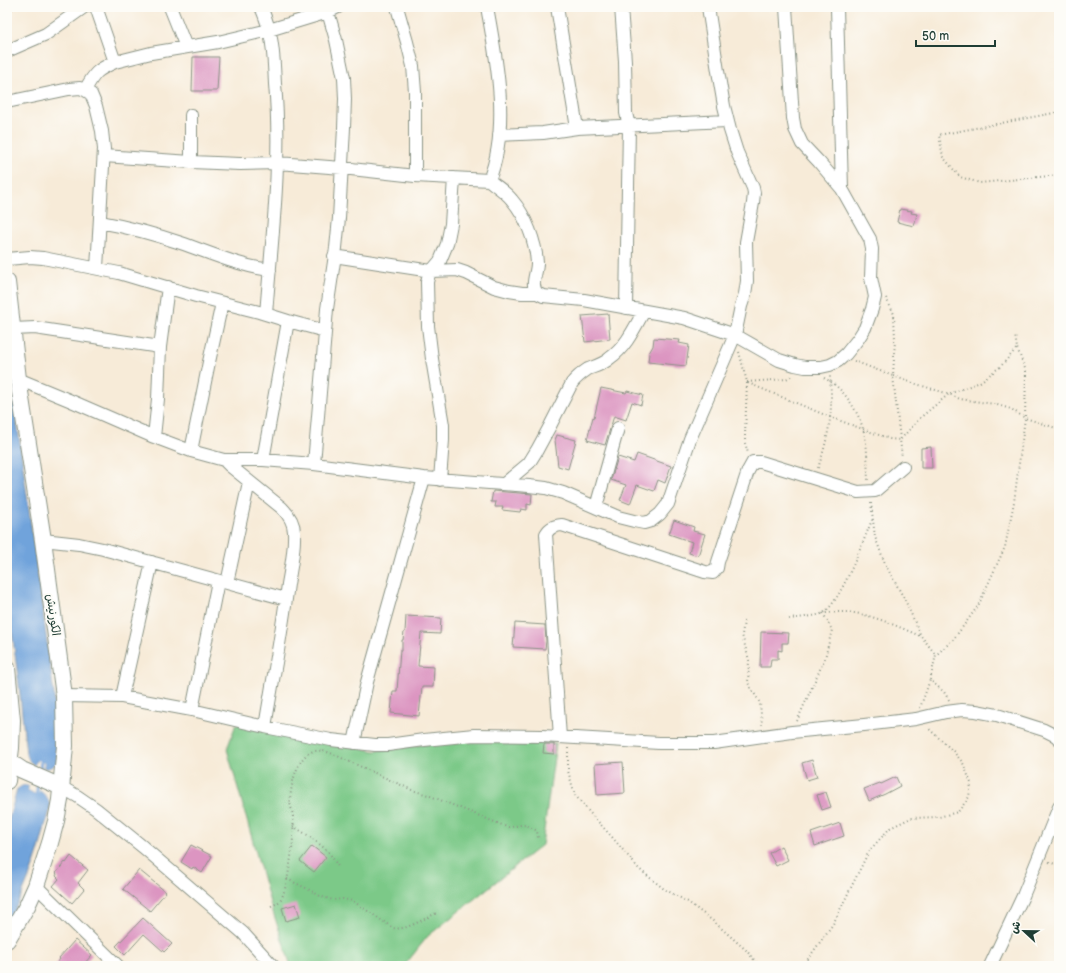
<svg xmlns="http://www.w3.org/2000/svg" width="1066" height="973" font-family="'Balsamiq Sans','Playpen Sans Arabic',sans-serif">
  <rect width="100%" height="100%" fill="#fdfcf7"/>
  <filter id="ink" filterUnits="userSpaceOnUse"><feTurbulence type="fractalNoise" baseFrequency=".025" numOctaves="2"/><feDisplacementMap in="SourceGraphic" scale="8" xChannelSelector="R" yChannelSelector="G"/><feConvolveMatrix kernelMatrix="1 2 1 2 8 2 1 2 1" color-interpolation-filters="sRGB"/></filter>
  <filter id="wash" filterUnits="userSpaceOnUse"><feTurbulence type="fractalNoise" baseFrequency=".012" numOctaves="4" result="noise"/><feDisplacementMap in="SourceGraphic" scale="16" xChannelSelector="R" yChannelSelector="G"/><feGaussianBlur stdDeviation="0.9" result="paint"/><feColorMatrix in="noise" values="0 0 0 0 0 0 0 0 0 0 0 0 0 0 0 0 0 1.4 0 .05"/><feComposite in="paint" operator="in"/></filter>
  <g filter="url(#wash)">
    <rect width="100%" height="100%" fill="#f7ebd8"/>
    <path fill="#7cc988" stroke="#4e835e" d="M236,724L375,751L473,738L556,743L542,845L428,936L404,966H291L271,906L227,749Z"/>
    <path fill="#70a3db" stroke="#487088" d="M7,357L18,429L54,694L57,761L54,766L47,769L43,768L44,763L36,761L35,766L29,761L26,753L19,685L7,593Z
      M24,785L29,786L28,790L37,795L39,790C44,794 50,798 50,805C51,810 47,820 45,826C37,862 24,892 7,925V826L17,789L21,786Z"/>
    <path fill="#f7ebd8" d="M26,753L29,761L34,766L37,760L44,763L43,768L47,769L54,766L57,761L56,768L52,770L47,771L43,770L41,768L42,764L38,763L36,767L34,768L27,763L25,757Z
      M24,783L31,784V786L30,789L36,792L38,789L39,788L45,792L50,797L51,800L50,805L48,798L40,790L37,795L28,790L29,786L24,785L21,786L17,789L18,786Z"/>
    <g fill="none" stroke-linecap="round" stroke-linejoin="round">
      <path stroke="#70a3db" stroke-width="3" d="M40,773L41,758
        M36,798L38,782"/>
    </g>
    <g id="blocks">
      <path fill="#dc95c1" d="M193,57H219L217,91H192Z
        M900,209L912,211L911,213L917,214L914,226L897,222Z
        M608,314L610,339L585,342L582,316Z
        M654,338L680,340L679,343L689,345L686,366L648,362L649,353L653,346Z
        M601,388L626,393L627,391L643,395L641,405L632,402L626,420L614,416L605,445L587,440L593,417L594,418Z
        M557,435L576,440L568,469L558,466L555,440Z
        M931,447L932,468H921V448Z
        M637,454L671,466L665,483L658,480L654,491L637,485L630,504L620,500L626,485L611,480L618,457L634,462Z
        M493,491L532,494L531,505L527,504V510L521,509L520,512L502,510L503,507H495L496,502H491Z
        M674,520L694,527L693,531L705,534L698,556L689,553L692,542L669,534Z
        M406,616L441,618L440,634L421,633L418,666L434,667L433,687H422L419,716L391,713L393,691H397L400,650H402V640H403L404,632H405Z
        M515,623L545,625L546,641L545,649L513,647Z
        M761,632L789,633L788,643H782V651L778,650V659H771L770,667H760Z
        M544,744H554V754L543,753Z
        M812,760L817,777L807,780L802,763Z
        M623,762L625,793L597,795L595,764Z
        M896,777L900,786L885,794L869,801L864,789L880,783L881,784Z
        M826,792L831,807L822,810L817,795Z
        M840,823L844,836L815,846L811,833Z
        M191,845L212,856L202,873L193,867L192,869L181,862Z
        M312,846L326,857L314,872L300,861Z
        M781,846L788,860L776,866L769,853Z
        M71,856L88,870L78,883L84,889L72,903L53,886L59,879L56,876L57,874L56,873L65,862L66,863Z
        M139,870L166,892L150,911L123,889Z
        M296,904L300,917L286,921L282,908Z
        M143,918L172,944L164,952L144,934L125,955L116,946Z
        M75,940L92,955L82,966H55L60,959L59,958Z"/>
    </g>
  </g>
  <g filter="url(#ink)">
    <use href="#blocks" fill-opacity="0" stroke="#8b9486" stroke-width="1"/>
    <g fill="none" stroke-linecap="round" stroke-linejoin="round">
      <g stroke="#8b9486" stroke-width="14">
        <path id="minor" d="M96,7L115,62L151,53L218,42L269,30L328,12L338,7
          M170,7L186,47
          M261,7C264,14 267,22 269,30C274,46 274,67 275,84C282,161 272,237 266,314
          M397,7L407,42L413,66L415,92V176
          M557,7L577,128
          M621,7L625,61L626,113L629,126L626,308
          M837,7L842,189
          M7,51L46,34L84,7
          M85,90C95,72 97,70 115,62
          M7,102L69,89L80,88L85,90L91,94L96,106L102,131L104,149L97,268
          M499,135L543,133L577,128L727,121
          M104,156L191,162L240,164L278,163L342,168L415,176L489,180C510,128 497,61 487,7
          M191,162V115
          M489,180C497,187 506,192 512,200C526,216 536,243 537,263C537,274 530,284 537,293L543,296L584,300L684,318L735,335L779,360L795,365L805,367H821L830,365L838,361L846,354L858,339L865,328L872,309L875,297L871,278L872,249L870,239L866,232L842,189L819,162L802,144L795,129L793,118L786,7
          M100,222C128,227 154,234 181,243C210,253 239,266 270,270
          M334,256L431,271L457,270L466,273L494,287L509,291L522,293H537
          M7,259L30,257L43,258L119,273L196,296L259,312L288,321L263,460
          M288,321L325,331
          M13,329L35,328L160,347
          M18,379L69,400L154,437L191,451L224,460H263L314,464L424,478L529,486L546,488L563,493L618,517L634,521L644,523L651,521L660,514L668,504L690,439L735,335L741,306L745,294L747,281L746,242L753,203L754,193L753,188L737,152L730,130L724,106L718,71L708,7
          M154,437L158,399L160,347L168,287
          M191,451L209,362L222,303
          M224,460L229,465L282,508C289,515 294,522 294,532C295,549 291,567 288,584C282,632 273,679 265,727
          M314,464L327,309L336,248L339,218L344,128L345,99L344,78L336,40L328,12
          M440,480L443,440V425L432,359L428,326L427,282L429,274L440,261L447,244L451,224L454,178
          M504,484L529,463L537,450L550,426L572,383C576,378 582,373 588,369C596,366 604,364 610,358C626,347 635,327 644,311
          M596,507L618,428
          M43,540L79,544L103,549L286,599
          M227,583L249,482
          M64,696L122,697L192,710L265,727L331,740L375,745H388L424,740L474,735L542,736L659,743H714L792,732L864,725L916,719L946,712L962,710L976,711L997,715L1044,730L1056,736L1059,739
          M122,697L152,562
          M192,710L218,581
          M560,737L546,534C550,527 554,526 562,525L705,572L713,573L717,568L718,562L748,471L753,462H761L858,492L875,491L903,467
          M354,743L367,682L424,478
          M61,787L77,796L96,809L143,847L243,933L273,966
          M36,886L118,966
          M990,966L1023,896L1059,807"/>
      </g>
      <g stroke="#8b9486" stroke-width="18">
        <path id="major" d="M7,282L18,379L43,540L64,696L65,746L60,800L56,821L50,843L36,886L27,906L7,940
          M7,668L12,720L11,748L7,781
          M10,762L22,770L61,787"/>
      </g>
      <path stroke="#8b9486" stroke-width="2" stroke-dasharray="1 3" stroke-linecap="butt" d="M7,16L13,7
        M1059,112L939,135L943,157L960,177L980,183L1059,175
        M886,298L894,314L895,340L893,376L913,383L949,394L980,382L1000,367L1017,348L1015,335
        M739,352L747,382L745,435V443L748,453
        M854,361L893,376L902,457
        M824,378C845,388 861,415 865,437C868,451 867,466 868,480
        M747,382L786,379L791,376
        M748,383L830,417L890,439L900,440L921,417L949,394L960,399L994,404L1011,409L1025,418L1059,429
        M818,468C826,445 832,420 831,395C831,388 830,382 830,376
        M871,503L875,537L886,566L905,600L921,636L936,655
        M789,619C796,618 819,616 823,613C840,604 864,539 872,520
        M744,621L742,635L749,660L748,683L760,703L762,725
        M949,700L944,692L930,680L936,655L953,640L978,606L1005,547L1014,502L1025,418L1026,371L1017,348
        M920,708L930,680
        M797,721L825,658L832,630L823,613C829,613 836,612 842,612C867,612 897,626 920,636
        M568,748V771L575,795L591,814L612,837L639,869L664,889L688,902L713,921L746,950L759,966
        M293,826L309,836L328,851L339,868
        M1049,862L1059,865
        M287,879L308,889L320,896L333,900L343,899L353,901L393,928C407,931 424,918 437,913
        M271,906C275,904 279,903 281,899C287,890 293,848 293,836C293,830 294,824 293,818C293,813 291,808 290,803C290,788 297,753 315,751C322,750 328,752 333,754L412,790L428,795L507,827C514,828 520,823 528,826C531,827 534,829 537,831L538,838
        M803,966L833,924L869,851L890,828L911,818L939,817L958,812L969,797L971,783L963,763L953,751L928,728"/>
      <use href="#minor" stroke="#fff" stroke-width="12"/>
      <use href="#major" stroke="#fff" stroke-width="16"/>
    </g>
  </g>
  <g text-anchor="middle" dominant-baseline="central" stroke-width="4" stroke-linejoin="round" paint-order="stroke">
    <g font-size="12" fill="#1f3d34" stroke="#fdfcf7">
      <text transform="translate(53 615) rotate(82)">الكورنيش</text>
    </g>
  </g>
  <rect width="1066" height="973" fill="none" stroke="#fdfcf7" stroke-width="24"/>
  <g transform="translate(1024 931) rotate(292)" stroke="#fdfcf7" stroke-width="3" paint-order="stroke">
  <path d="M0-3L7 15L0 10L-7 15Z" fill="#1f3d34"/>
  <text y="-6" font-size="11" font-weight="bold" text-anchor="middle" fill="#1f3d34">ش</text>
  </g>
  <path d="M916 40v6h79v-6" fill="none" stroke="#1f3d34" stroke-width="2"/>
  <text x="922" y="40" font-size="12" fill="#1f3d34" stroke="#fdfcf7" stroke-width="3" paint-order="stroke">50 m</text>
</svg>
